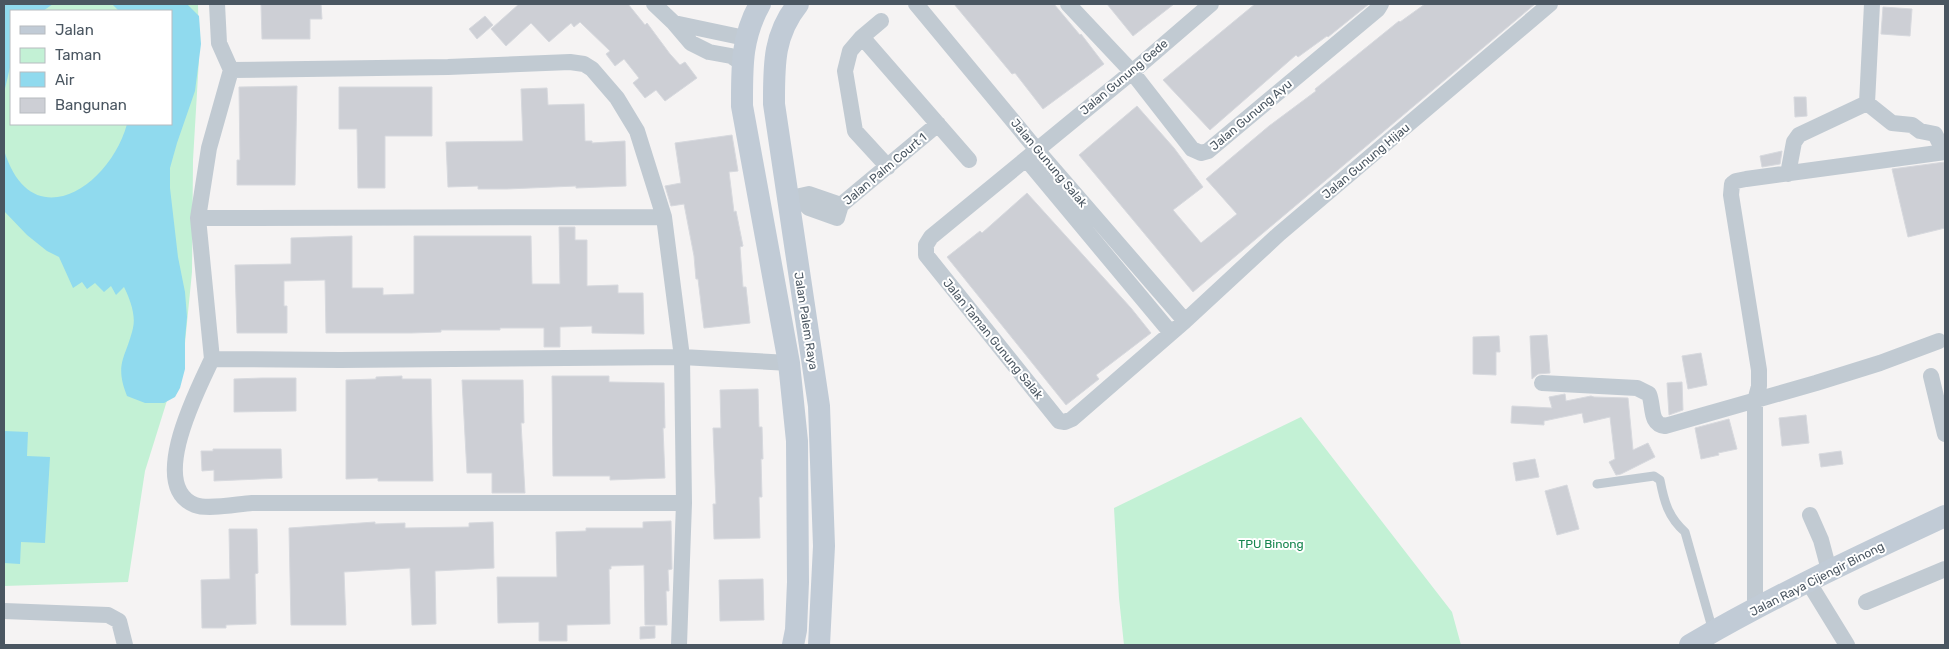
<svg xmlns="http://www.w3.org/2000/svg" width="1949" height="649" font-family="Rubik,sans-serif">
  <rect width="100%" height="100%" fill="#f5f3f3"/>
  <path fill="#c3f1d5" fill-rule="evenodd" d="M4,4H198L199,59L193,160L192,272L185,343L145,471L128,582L4,586ZM11,11H171V124H11Z
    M1301,417L1452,612L1461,645H1124L1119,598L1114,508Z"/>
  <path fill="#90daee" d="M4,4H53L43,11H11V63L4,93Z
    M112,4H187L199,16L201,44L195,91L177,143L170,168V188L178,257L185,292L187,317L185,339V369L180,388L175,397L164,403H145L127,396C114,363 126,358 133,328C136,315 130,299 124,287L116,295L111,286L104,292L95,283L87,289L82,282L73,288L59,257L47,251L27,235L4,211V150C31,239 110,187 127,124H171V11H119Z
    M4,431L28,432L27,456L50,457L45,543L21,542L20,564L4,563Z"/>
  <path fill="#cdcfd5" stroke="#d7d9de" d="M261,4H321L322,19H310V39H262Z
    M519,4H628L645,25L647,23L670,54L680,65L685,62L697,78L665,101L656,90L645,98L633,83L639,78L624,59L615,66L606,54L610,51L580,22L574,27L571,23L549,42L531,23L506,46L491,29Z
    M954,4H1054L1080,35L1081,34L1104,64L1043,109L1015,73L1012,74Z
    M1107,4H1174L1133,36Z
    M1255,4H1369L1328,37L1327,36L1298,57L1296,55L1210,130L1163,80Z
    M1425,4H1535L1193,292L1079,155L1137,106L1174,148L1203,187L1173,210L1201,243L1237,214L1206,179L1269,126L1316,91L1315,89L1399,21L1400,22Z
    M1883,7L1912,9L1910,36L1881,34Z
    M485,16L493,25L477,39L469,29Z
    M297,86L295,185H237V160H240L239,87Z
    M339,87H432V136H385V188H358L357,129H339Z
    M547,88L548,105L584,104L585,141H592V143L625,141L626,186L576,188V186L507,189H478V186L448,187L446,142L523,141L521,89Z
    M1794,97H1806L1807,116L1795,117Z
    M732,135L738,171L729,172L734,212L736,211L743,246L740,247L743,287H746L750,323L704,328L698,279H696L694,256L684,204L671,206L665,186L681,183L675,143Z
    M1782,151L1780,164L1762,167L1760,156Z
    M1945,162V228L1908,237L1892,169Z
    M1027,193L1131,308L1151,333L1096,375L1099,379L1066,405L947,257L980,231L982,233Z
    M559,227H575V240H587V286L618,285V293H643L644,334L592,333V326L560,327V347H544V328H500V330H441V332L411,333H326L325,280L284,281V306H287V333H237L235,265L291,264V238L352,236V288H383V295L414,294V236H531L532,284H560Z
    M1547,335L1550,373L1538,374L1532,379L1530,336Z
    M1499,336L1500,352H1496V375L1473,374V337Z
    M1701,353L1707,385L1688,389L1682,356Z
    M402,376V379H431L433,481H378V478L346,479V380L376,379V377Z
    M552,376H609V382L664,383L665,428H663L665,478L610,480V476H553Z
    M262,378H296V411L234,412V379Z
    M462,380H523L524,423H521L525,493H492V473H467Z
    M1682,382L1683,410L1669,415L1667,383Z
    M758,389L759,427H762L763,459H761L762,497H759L760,538L714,539L713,504H716L713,428H721L720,390Z
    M1565,394L1566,401L1591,396L1594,397L1628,398L1633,450L1648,443L1655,457L1621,474L1616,475L1609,462L1615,459L1610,417L1584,423L1582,413L1544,421V425L1511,423L1512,406L1552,408L1549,397Z
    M1806,415L1809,443L1782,446L1779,418Z
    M1729,419L1737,449L1718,453L1719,455L1701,459L1695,428Z
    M213,449H281L282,478L214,481V470L202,471L201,451H213Z
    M1841,451L1843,464L1821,467L1819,454Z
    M1535,459L1539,477L1516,481L1513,463Z
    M1567,485L1579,529L1557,535L1545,491Z
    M671,521L672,569L668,570L669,591H666L667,625H645L644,565L611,566V569H609L610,624L567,625V641H539V622L498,623L497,577H557L556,532L586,531V528H643V522Z
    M375,522V524L405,523V528L469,527V523L493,522L494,568L435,571L436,624L412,625L410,568L344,572L346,625H291L289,528Z
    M229,529H257L258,573L255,574L256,624L226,625V628H202L201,580L230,579Z
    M763,579L764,620L720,621L719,580Z
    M655,626V638L640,639V627Z"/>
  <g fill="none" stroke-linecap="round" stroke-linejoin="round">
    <path stroke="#c1cad2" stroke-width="9" d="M1597,484L1654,476L1660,480C1664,501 1668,517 1685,532L1713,631"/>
    <path stroke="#c1cad2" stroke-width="16" d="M217,4L219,43L231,70
      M654,4L674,23L691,43L709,52L731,56L742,63
      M916,4L1037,150L1185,321
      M1068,4L1132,72L1192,149L1201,153L1208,151L1378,9L1381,4
      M1211,4L1132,72L931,237L926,245V255L1059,421L1065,422L1072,419L1185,321L1279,234L1550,4
      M881,21L862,37L850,51L845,71L855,131L888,167
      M674,23L745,38
      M862,37L969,160
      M1867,103L1892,123L1912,125L1920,131L1935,134L1944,152
      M1026,159L1171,333
      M1788,174L1794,142L1799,135L1867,103L1872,4
      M798,197L809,208L837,218L841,205L938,124
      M791,198L809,194L841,205
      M198,218L664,217
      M212,359C198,389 147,486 195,505C208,510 237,504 252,503H684
      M1931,376L1945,434
      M1542,383L1637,388L1649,394C1654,406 1649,424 1665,426L1816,383L1880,363L1939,341
      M1810,515L1821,540L1829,570
      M1809,583L1847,645
      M1866,602L1945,569
      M1755,609V401L1759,386V370L1731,195L1732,184L1736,181L1746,179L1945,152
      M4,611L108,615L119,621L125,645
      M679,645L684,503L682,357L664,217L637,131L617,98L592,69L584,64L570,62L448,67L231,70L209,148L198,218L212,359L340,360L682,357L789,363"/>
    <path stroke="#c1cbd6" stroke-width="22" d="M760,4C741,38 742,67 742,106L789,363L797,441L798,582L796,630L793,645
      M798,4C773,35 774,66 774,104L819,406L824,546L819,645
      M1690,645C1772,597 1859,556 1945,516"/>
  </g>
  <g text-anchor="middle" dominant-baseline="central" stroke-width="4" stroke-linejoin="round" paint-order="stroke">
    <g font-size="12" fill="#4a5661" stroke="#fff">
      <text transform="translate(1124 77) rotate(-40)">Jalan Gunung Gede</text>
      <text transform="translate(1251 115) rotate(-40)">Jalan Gunung Ayu</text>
      <text transform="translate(1366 161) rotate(-40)">Jalan Gunung Hijau</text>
      <text transform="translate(1049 163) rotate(50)">Jalan Gunung Salak</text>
      <text transform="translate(885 169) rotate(-40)">Jalan Palm Court 1</text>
      <text transform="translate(806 321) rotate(81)">Jalan Palem Raya</text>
      <text transform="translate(993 339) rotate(51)">Jalan Taman Gunung Salak</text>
      <text transform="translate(1817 579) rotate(-27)">Jalan Raya Cijengir Binong</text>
    </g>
    <g font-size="12" fill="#17864f" stroke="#fff">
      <text x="1271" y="544">TPU Binong</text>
    </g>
  </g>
  <rect width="1949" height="649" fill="none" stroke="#4a5661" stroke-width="10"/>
  <rect x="10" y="10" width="162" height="115" fill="#ffffff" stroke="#b7bbc0"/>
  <rect x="20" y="26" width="25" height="8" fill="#c1cbd6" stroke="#b7bbc0"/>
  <text x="55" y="35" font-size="15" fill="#4a5661">Jalan</text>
  <rect x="20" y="48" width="25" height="15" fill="#c3f1d5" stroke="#b7bbc0"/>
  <text x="55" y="60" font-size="15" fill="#4a5661">Taman</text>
  <rect x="20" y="72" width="25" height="15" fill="#90daee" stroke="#b7bbc0"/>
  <text x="55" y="85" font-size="15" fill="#4a5661">Air</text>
  <rect x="20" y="98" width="25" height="15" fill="#cdcfd5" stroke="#b7bbc0"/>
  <text x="55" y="110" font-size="15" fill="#4a5661">Bangunan</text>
</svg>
